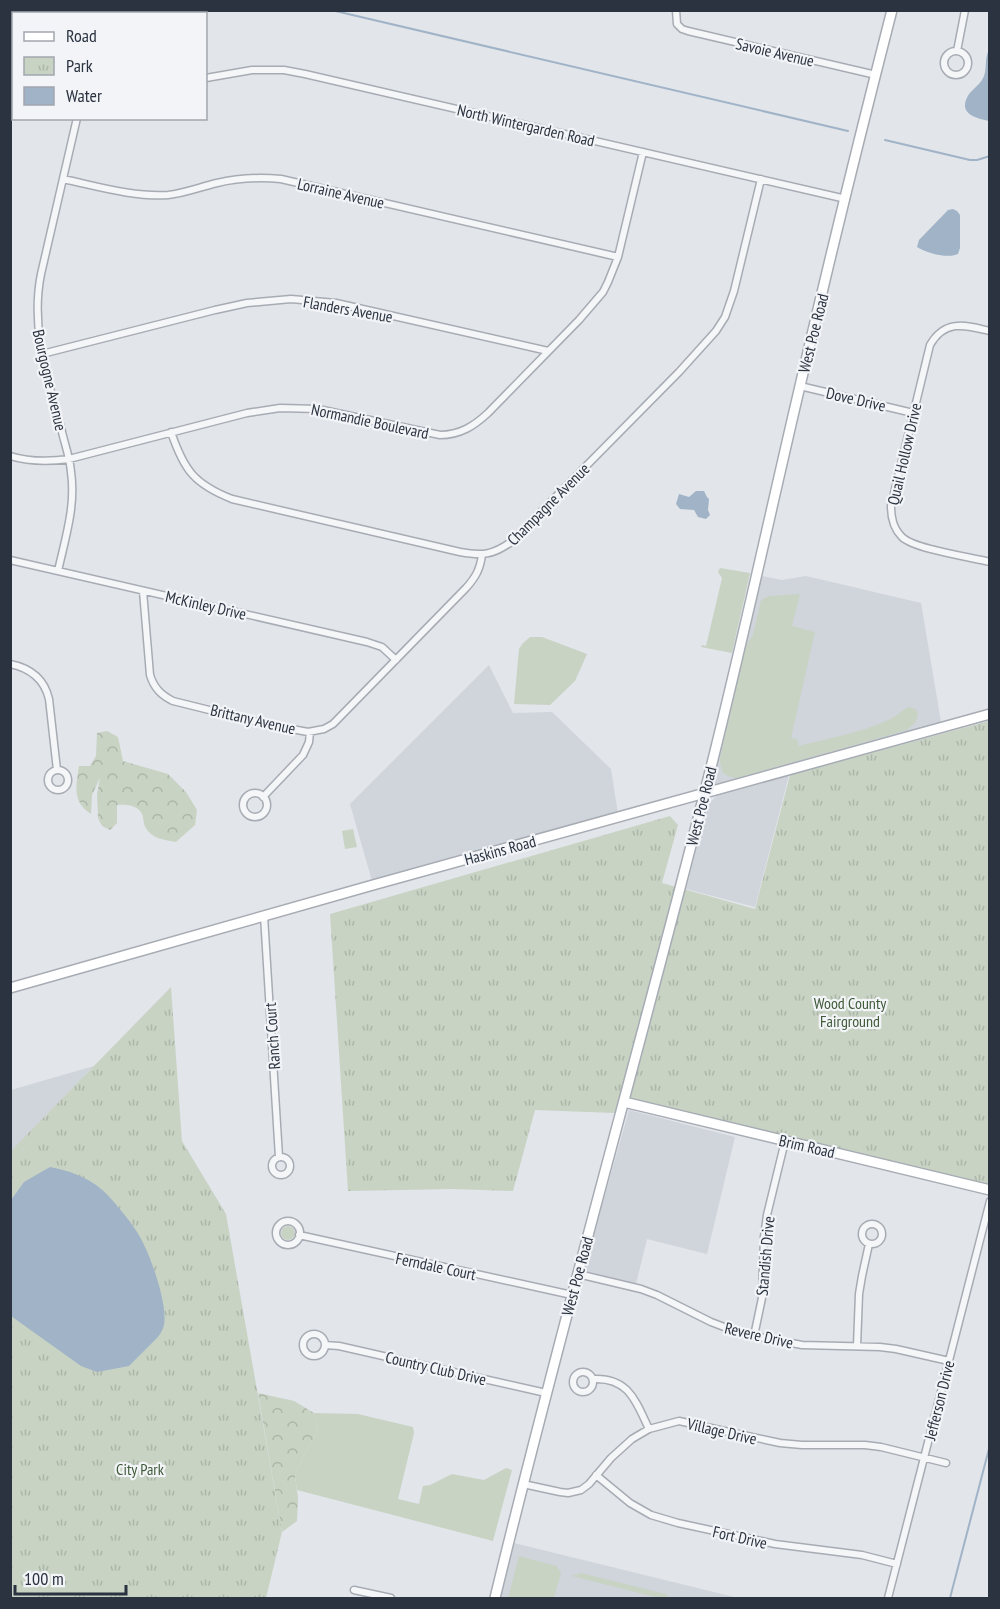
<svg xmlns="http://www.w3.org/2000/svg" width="1000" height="1609" font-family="'PT Sans Narrow',sans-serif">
  <defs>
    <pattern id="forest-crowns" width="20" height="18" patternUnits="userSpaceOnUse" patternTransform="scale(1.5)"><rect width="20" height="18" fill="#c8d3c4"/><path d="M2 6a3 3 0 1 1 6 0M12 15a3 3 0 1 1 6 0" fill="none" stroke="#acb6a9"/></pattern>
    <pattern id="park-tufts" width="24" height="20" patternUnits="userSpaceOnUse" patternTransform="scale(1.5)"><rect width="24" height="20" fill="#c8d3c4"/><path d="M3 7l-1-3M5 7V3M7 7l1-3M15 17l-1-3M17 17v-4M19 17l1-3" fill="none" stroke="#acb6a9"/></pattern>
  </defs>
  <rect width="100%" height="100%" fill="#e2e5ea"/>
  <path fill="#d0d4db" d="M762,576L782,580L806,576L921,603L941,722L709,788Z
    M489,665L513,713L552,712L611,769L618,814L372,881L350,804Z
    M789,775L755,907L686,889L708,805L718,794Z
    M94,1066L61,1100L11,1152V1090Z
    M629,1110L735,1137L707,1254L647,1239L634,1292L581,1279Z
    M514,1543L738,1598H495L508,1547Z"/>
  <path fill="#c8d3c4" d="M720,568L750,573L732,653L701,647L702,645L706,646L722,578L718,572Z
    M800,594L792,626L815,632L791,738L797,739L799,746C826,739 863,732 888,720C896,717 901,711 908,707L916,709L918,714L916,722L907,730L737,778C722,776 721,772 720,758L745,647L753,635L761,600L769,596Z
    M530,637H542L587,654L575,681L550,705L514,704L519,649L523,643Z
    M353,829L357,847L345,849L342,831Z
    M281 1233a7 7 0 1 1 14 0a7 7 0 1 1-14 0Z
    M314,1413L358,1414L413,1427L414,1433L398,1499L419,1504L423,1486L430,1485L452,1474L484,1480L506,1468L512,1470L493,1541L297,1490L295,1476L303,1456L318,1431Z
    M519,1556L557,1566L561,1573L554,1598H508Z
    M581,1573L666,1594L669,1598H659L572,1576Z"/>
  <path fill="url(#forest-crowns)" d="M107,731L118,737L123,761L168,774L186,792L197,810L195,825L176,842C165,840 152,839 146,828C143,824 144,819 142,814C138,805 126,804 117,805V823L110,830L102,826L98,818L97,794L100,778L92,795L91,814C72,802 76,786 79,766H90L96,756L97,733Z
    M258,1393L294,1401L314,1413L318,1431L303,1456L295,1476L298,1498L297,1521L282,1532Z"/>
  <path fill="url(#park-tufts)" d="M989,721V1190L624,1102L614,1113L535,1110L513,1191L452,1189L348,1191L330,914L670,816L678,825L662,883L755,909L790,775Z
    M171,987L182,1141L226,1214L282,1532L266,1598H11L10,1152Z"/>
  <path fill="#a0b3c7" d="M988,52H989V121C974,118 957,113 969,94C973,89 979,85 982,80C988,71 984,61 988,52Z
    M953,209L957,211L960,215V248L958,254C946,259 927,253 917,247L919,240L948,210Z
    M696,491H704L707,497L709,499L708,510L710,515L706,519L698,517L694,510L680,509L676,504L679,494L689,497Z
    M50,1167C69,1171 86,1176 101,1189C109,1195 131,1222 137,1232C149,1250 168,1303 164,1325C163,1329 161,1333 158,1337L129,1366L97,1372L81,1366L11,1316V1200L24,1182Z"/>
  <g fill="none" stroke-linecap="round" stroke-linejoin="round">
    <path stroke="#a0b3c7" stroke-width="2" d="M331,10L848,131
      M885,140L970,160H977L990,156
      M950,1598L990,1445"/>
    <g stroke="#a7acb4" stroke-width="9">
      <path id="street" d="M676,10L677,24L682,29L688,31L876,75
        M99,14V10
        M10,46H14
        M957,51L965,10
        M944 63a12 12 0 1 1 24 0a12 12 0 1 1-24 0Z
        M206,78L252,70H284L305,74L846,199
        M63,179C97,186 132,197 168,195C185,193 200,187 217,183C238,178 259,177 281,179L618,257
        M990,331C965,325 945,319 930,345L891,506C891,518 893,528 902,537C914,549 970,557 990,562
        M42,354L215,310L247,303L291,299L336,303L548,351
        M800,386L913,413
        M171,432C184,470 194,484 232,499L460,552C482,556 493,555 511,542L679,372L716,331L725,317L734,291L761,179
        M10,456C30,462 48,462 69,459L247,413L280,408L318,409L440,435C460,435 474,426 488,413L579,320L603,292L608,282L618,257L643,152
        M10,560L367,642L382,647L396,660
        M58,571C65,539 76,506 71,472C70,458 65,445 62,432C48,380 30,328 41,274L77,118
        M143,591L150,675C154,688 161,695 173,701L270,725L308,732L324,729L333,724L466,588C476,577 480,569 482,555
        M10,664C30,668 44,678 49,699L57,770
        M48 780a10 10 0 1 1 20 0a10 10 0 1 1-20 0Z
        M243 805a12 12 0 1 1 24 0a12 12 0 1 1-24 0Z
        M263,797L303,755L309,742L310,732
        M264,916L279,1157
        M272 1166a9 9 0 1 1 18 0a9 9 0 1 1-18 0Z
        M276 1233a12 12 0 1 1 24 0a12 12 0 1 1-24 0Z
        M862 1234a10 10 0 1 1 20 0a10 10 0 1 1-20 0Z
        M299,1235L572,1295
        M578,1274L641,1289L657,1295L711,1322L732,1330L754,1336L802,1345L880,1347L896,1349L949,1361
        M303 1345a11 11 0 1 1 22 0a11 11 0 1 1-22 0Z
        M754,1336L762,1298L764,1237L767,1215L785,1141
        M325,1345L339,1346L546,1393
        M857,1346L859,1294L862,1276L869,1244
        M573 1382a10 10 0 1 1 20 0a10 10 0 1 1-20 0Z
        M593,1379C629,1377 636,1402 649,1429
        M596,1475L630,1503L651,1515L678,1523L775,1544L862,1555L897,1564
        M523,1484L560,1492L568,1493L581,1490L589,1484L611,1458L632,1439L649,1429L679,1421L780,1443L802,1445H865L881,1447L946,1463
        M354,1590L391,1598
        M888,1598L990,1201"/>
    </g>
    <g stroke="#a7acb4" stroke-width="12">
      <path id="secondary" d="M10,988L373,885L990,714
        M624,1102L990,1190
        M495,1598C560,1329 636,1063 704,795C739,659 768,522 800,386C829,261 860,135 892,10"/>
    </g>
    <use href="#street" stroke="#f5f6f8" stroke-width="6"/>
    <use href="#secondary" stroke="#fff" stroke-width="9"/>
  </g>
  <g text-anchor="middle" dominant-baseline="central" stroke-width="4.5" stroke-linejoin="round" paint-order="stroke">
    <g font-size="16" fill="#2b3340" stroke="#f2f4f7">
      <text transform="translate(775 52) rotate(13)">Savoie Avenue</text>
      <text transform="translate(526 125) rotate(13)">North Wintergarden Road</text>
      <text transform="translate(341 193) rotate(13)">Lorraine Avenue</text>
      <text transform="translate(348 309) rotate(10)">Flanders Avenue</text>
      <text transform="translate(813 333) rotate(-76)">West Poe Road</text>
      <text transform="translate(50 380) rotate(77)">Bourgogne Avenue</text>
      <text transform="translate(856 399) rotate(13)">Dove Drive</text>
      <text transform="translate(370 421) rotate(12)">Normandie Boulevard</text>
      <text transform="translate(904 454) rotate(-77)">Quail Hollow Drive</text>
      <text transform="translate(548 504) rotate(-45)">Champagne Avenue</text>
      <text transform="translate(206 605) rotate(13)">McKinley Drive</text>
      <text transform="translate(253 719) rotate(13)">Brittany Avenue</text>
      <text transform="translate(701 806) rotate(-76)">West Poe Road</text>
      <text transform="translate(500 850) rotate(-15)">Haskins Road</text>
      <text transform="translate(272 1036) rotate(-94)">Ranch Court</text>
      <text transform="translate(807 1146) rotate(13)">Brim Road</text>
      <text transform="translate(765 1256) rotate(-85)">Standish Drive</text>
      <text transform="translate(436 1266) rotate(12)">Ferndale Court</text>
      <text transform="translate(577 1276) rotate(-75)">West Poe Road</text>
      <text transform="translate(759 1335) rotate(13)">Revere Drive</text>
      <text transform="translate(436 1368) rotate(13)">Country Club Drive</text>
      <text transform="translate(939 1400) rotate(-76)">Jefferson Drive</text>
      <text transform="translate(722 1431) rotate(13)">Village Drive</text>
      <text transform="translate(740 1537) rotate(13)">Fort Drive</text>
    </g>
    <g font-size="16" fill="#405b39" stroke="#f2f4f7">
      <text x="850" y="1003">Wood County<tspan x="850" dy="18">Fairground</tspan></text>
      <text x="140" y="1469">City Park</text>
    </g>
  </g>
  <rect width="1000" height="1609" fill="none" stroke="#2b3340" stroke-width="24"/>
  <rect x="12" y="12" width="195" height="108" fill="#f2f4f7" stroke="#a2a7ae" stroke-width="1.5"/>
  <rect x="24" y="32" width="30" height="9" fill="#ffffff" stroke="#a2a7ae" stroke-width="1.5"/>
  <text x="66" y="42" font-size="18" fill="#2b3340">Road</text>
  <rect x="24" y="57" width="30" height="18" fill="url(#park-tufts)" stroke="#a2a7ae" stroke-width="1.5"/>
  <text x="66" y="72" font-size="18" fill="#2b3340">Park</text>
  <rect x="24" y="87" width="30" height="18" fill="#a0b3c7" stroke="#a2a7ae" stroke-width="1.5"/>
  <text x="66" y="102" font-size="18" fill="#2b3340">Water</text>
  <path d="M15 1585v9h111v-9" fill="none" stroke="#2b3340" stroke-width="3"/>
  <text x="24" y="1585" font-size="18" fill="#2b3340" stroke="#f2f4f7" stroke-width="4.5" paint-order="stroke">100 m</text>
</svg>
